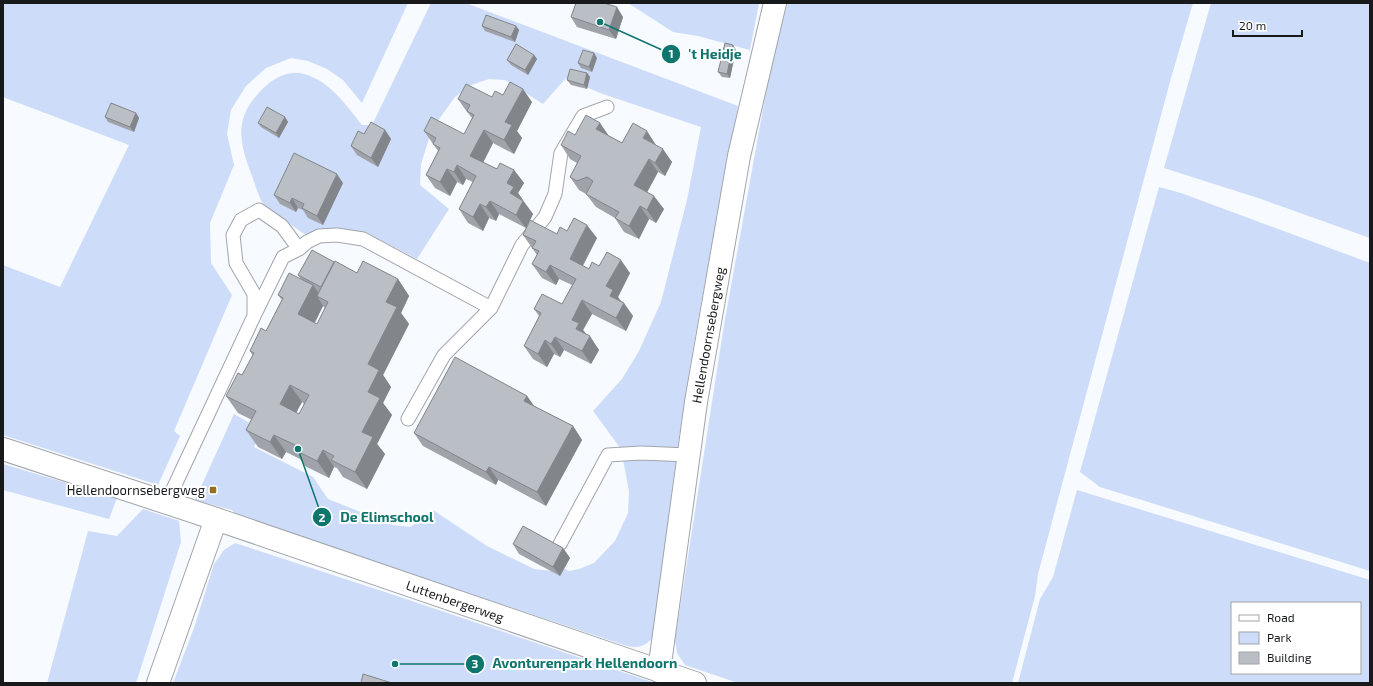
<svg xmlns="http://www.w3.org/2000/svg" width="1373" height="686" font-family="'Exo 2',sans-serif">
  <rect width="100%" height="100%" fill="#f7fafe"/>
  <path fill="#cddcf8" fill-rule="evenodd" d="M3,3H408L362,103L343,80L327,69L308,61L291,58L266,68L246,86L231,110L227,134L234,165L210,223L211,263L232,295L174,431L180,436L158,485L3,435V265L60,287L129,145L3,97Z
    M431,3H466L738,106C716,226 691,346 675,467C668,522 663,576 659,630C649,642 644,650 627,646L237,516L232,510L195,500L234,414L262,430L254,447L313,477L328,499L393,525L410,527L426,517L433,510L487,546L534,569L552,571L563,568L569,571L579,569L594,563L615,541L628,513L629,491L621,449L593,411L622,379L639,351L661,302L687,200L701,127L600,93L566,78L543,104L505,80L489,79L471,85L455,97L432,129L421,164L420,185L449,209L417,259C390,245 364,229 332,229C325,229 316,234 308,236C295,228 283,220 271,210C268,207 264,205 262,202C258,195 255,184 252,176C237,137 234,114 268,84C277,76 292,70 304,74C330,81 346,105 362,125H369L373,123Z
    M628,3H759L750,50L698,36L673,32Z
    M787,3H1193L1171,78L1038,574L1035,596L1012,683H738L685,665L677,653L675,640L724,325L769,76Z
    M1211,3H1370V238L1261,199L1164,168Z
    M1159,187L1181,193L1370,263V571L1100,487L1080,472Z
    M3,464L117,498L109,519L3,490Z
    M1077,490L1370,580V683H1018L1040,599L1053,577ZM1232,603H1360V673H1232Z
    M143,509L179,521L181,542L136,683H47L88,531L117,536Z
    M235,543L388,593L655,683H173L194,628L214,564L224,550Z"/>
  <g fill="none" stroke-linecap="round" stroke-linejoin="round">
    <g stroke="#a1a5ac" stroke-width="15">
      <path id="lane" d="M299,249L307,242L319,236L337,235L363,239L491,308
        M408,419L444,355L491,308L522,245L545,217L555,194L561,153L583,116L607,107
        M167,502L254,316V294L236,263L233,235L241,220L259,210L282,226L299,249L283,257L254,316
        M560,544L608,455L641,453L689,455"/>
    </g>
    <g stroke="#a1a5ac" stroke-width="24">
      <path id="street" d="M659,671L696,402L739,156L775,3
        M158,683L216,519"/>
    </g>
    <g stroke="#a1a5ac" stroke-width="24">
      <path id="secondary" d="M3,449L216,519L695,683"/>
    </g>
    <use href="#lane" stroke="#fff" stroke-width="13"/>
    <use href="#street" stroke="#fff" stroke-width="22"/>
    <use href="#secondary" stroke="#fff" stroke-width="22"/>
  </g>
  <path fill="#a0a3a9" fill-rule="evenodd" d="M576,3H606L607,4L623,17L616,39L577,27L571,17Z
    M482,26H516L519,30L515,42L485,31Z
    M736,50L730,78L722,77L718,72Z
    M534,55L537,59L528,75L511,65L507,60Z
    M597,58L592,72L581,68L578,63Z
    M587,73L590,77L587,89L571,85L567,80Z
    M503,95L532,102L517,131L522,138L514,154L493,143L483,162L497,169L514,170L524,183L518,193L533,214L526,228L499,214L496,221L489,218L483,231L468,223L459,209L473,182L466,179L463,185L457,182L450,196L435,188L426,175L438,151L424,131L464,134L472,118L468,113L467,112L458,99L492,97Z
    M136,113L139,118L134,132L108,122L105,117Z
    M285,117L288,122L279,138L261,127L258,123Z
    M385,130L391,139L378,167L357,155L351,146L364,134Z
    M575,135L609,136L622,143L656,145L672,162L665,176L658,172L647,192L664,209L656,223L649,219L639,239L624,232L615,218L596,207L586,194L579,190L570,177L577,163L570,159L561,145Z
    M343,183L323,225L308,218L303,210L298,208L296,212L280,204L274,195Z
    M567,231L597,238L583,266L589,269L599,266L630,273L618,297L633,316L626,331L592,314L583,330L599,350L591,364L564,350L560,357L554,354L547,367L533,359L524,346L539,316L534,309L562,304L572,285L559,279L556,285L542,278L532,264L537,255L523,235L557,234Z
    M334,262L357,273L398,279L409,296L401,313L409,324L383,375L391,387L383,403L392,415L377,444L385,454L367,489L343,477L337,468L334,467L329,478L305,466L300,459L286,452L282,459L258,447L246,430L252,420L238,413L226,396L242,375L253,356L250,351L266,331L282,300L278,295L301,279L298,275ZM323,306L325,308L317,324L315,323ZM302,402L304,404L299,414L296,412Z
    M527,396L534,406L573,426L582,440L546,506L498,480L496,485L423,446L414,433Z
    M513,544L563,548L570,558L560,576L519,554Z"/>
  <path fill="#82858a" d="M617,7L623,17L616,39L609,30Z
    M516,26L519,30L515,42L511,37Z
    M733,45L736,50L730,78L727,74Z
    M594,53L597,58L592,72L589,67Z
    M534,55L537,59L528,75L525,70Z
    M587,73L590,77L587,89L584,85Z
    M523,89L532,102L517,131L522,138L514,154L504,140L505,122Z
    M136,113L139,118L134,132L130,127Z
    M285,117L288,122L279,138L276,133Z
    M600,123L609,136L596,129Z
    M385,130L391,139L378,167L371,158Z
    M484,130L493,143L480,169L470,156Z
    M647,131L656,145L643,138Z
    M663,149L672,162L665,176L655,163Z
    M649,159L658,172L644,198L634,185Z
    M457,165L466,179L463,185L454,172Z
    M447,169L457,182L450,196L440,182Z
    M514,170L524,183L518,193L523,200L510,193L507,183Z
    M337,174L343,183L323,225L317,216Z
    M654,196L664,209L656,223L647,210Z
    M292,198L298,208L296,212L290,203Z
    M490,201L499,214L496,221L486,207Z
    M523,201L533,214L526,228L516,215Z
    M480,204L489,218L483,231L473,217Z
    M640,206L649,219L639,239L629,226Z
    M587,225L597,238L579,272L570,259Z
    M621,260L630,273L618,297L622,304L610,296L606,286Z
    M550,265L559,279L556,285L546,272Z
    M398,279L409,296L401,313L409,324L383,375L391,387L383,403L392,415L377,444L385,454L367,489L355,472L362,432L368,392V364L386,302Z
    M313,285L323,299L317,296L323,306L310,331L298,314Z
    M582,300L592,314L583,330L588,337L576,329L572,320Z
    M624,303L633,316L626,331L616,318Z
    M590,336L599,350L591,364L582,351Z
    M555,337L564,350L560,357L551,344Z
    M545,340L554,354L547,367L538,354Z
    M290,385L302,402L292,421L280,404Z
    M527,396L536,409L524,401Z
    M573,426L582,440L546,506L537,492Z
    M274,435L286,452L282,459L270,442Z
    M323,450L334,467L329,478L317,461Z
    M489,467L498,480L496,485L486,472Z
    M563,548L570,558L560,576L553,567Z"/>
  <path fill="#babec5" stroke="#82858a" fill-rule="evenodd" d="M576,3H604L617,7L609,30L571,17Z
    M486,15L516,26L511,37L482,26Z
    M725,43L733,45L727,74L718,72Z
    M516,44L534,55L525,70L507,60Z
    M583,50L594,53L589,67L578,63Z
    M570,69L587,73L584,85L567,80Z
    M510,82L523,89L505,122L512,125L504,140L484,130L470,156L497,169L500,163L514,170L507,183L514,187L510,193L523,201L516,215L490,201L486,207L480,204L473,217L459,209L476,176L457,165L454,172L447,169L440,182L426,175L440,148L433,144L436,138L424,131L431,117L464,134L474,115L467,111L470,105L458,99L466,84L492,97L495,91L503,95Z
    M111,103L136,113L130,127L105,117Z
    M267,107L285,117L276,133L258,123Z
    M586,115L600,123L596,129L622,143L633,123L647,131L643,138L663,149L655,163L649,159L634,185L654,196L647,210L640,206L629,226L615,218L619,212L586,194L593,181L587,177L577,181L570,177L581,156L561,145L568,131L575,135Z
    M371,122L385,130L371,158L351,146L358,131L364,134Z
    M294,153L337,174L317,216L302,208L304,204L292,198L290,203L274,195Z
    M574,218L587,225L570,259L589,269L592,262L599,266L607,252L621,260L606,286L613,290L610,296L624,303L616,318L582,300L572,320L579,323L576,329L590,336L582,351L555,337L551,344L545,340L538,354L524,346L541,313L534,309L542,294L562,304L576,279L550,265L546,272L532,264L539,251L532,248L536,241L523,235L530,220L557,234L560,227L567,231Z
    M312,250L334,262L321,287L298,275Z
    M335,261L357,273L363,261L398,279L386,302L397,307L368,364L379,370L368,392L380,398L362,432L373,437L355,472L331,460L334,456L323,450L317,461L293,449L295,445L274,435L270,442L246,430L256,411L226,396L238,373L242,375L254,353L250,351L261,328L266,331L283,298L278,295L289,273L313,285L298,314L317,324L328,302L317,296ZM290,385L309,395L299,414L280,404Z
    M455,357L527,396L524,401L573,426L537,492L489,467L486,472L414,433Z
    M523,526L563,548L553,567L513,544Z
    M363,674L392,683H361Z"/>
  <rect fill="#956f19" stroke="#fff" stroke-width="1.5" x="209" y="486" width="8" height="8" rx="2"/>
  <g text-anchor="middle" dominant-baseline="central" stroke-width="4" stroke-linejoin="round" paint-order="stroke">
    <g font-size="13" fill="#18191b" stroke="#fff">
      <text transform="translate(708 335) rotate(-80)">Hellendoornsebergweg</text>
      <text transform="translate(455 601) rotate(19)">Luttenbergerweg</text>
    </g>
    <g font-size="13" fill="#18191b" stroke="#fff" text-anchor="end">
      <text x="205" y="490">Hellendoornsebergweg</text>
    </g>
  </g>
  <path fill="none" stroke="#0f766e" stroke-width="1.5" d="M600 22L671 54M298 449L322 517M395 664L475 664"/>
  <g fill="#0f766e" stroke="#fff" stroke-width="1.5">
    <circle cx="600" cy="22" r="4"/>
    <circle cx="298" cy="449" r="4"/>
    <circle cx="395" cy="664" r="4"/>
    <circle cx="671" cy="54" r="10"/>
    <circle cx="322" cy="517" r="10"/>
    <circle cx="475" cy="664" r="10"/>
  </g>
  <g font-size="12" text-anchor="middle" font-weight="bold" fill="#fff">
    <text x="671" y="58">1</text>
    <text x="322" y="522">2</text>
    <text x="475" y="668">3</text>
  </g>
  <g font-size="14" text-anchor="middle" font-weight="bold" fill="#0f766e" stroke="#fff" stroke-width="4" stroke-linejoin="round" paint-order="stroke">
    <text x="715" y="59">'t Heidje</text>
    <text x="387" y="522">De Elimschool</text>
    <text x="585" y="668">Avonturenpark Hellendoorn</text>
  </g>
  <rect width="1373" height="686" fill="none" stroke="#18191b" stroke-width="8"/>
  <rect x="1231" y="602" width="130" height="72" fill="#ffffff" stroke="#a3a3a4"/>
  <rect x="1239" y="615" width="20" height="6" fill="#ffffff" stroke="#a3a3a4"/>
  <text x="1267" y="622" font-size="12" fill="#18191b">Road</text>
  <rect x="1239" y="632" width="20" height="12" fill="#cddcf8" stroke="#a3a3a4"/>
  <text x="1267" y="642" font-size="12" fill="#18191b">Park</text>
  <rect x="1239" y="652" width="20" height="12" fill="#babec5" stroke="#a3a3a4"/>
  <text x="1267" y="662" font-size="12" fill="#18191b">Building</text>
  <path d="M1233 30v6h69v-6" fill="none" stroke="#18191b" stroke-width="2"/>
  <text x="1239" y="30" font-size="12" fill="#18191b" stroke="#ffffff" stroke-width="3" paint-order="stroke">20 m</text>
</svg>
